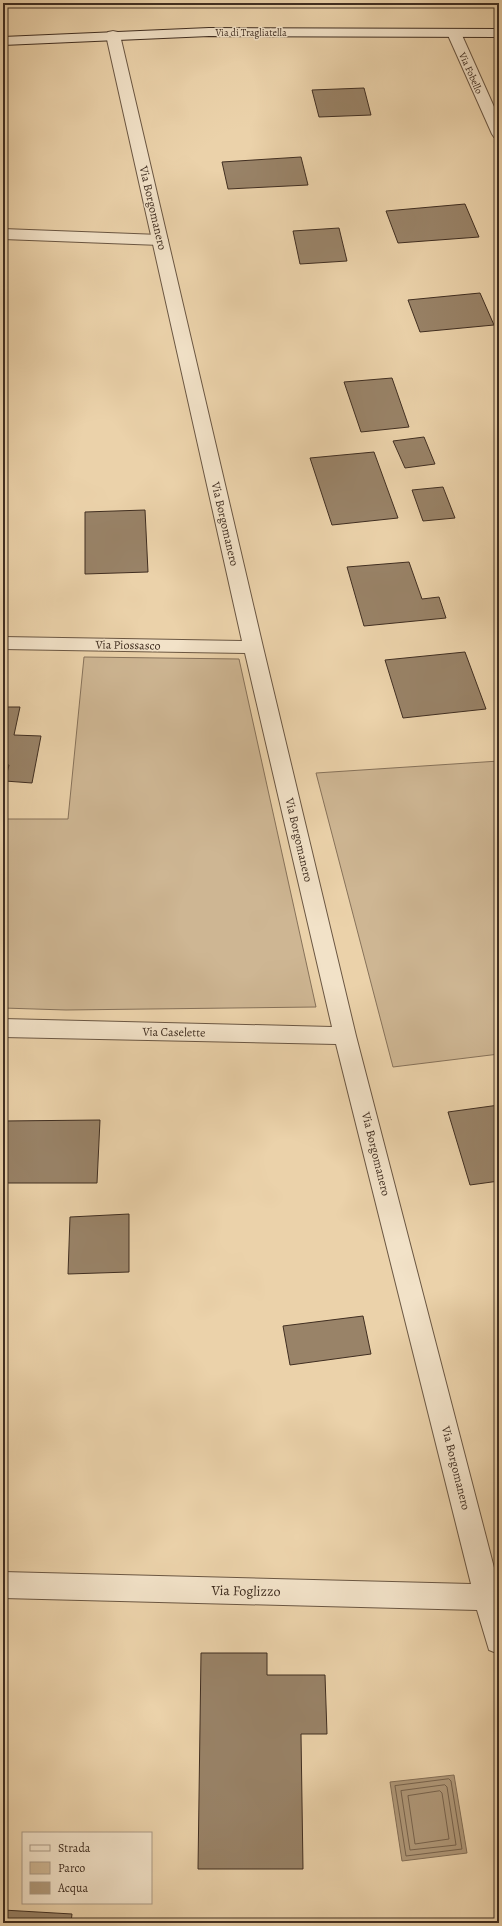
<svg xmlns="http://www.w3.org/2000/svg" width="502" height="1926" font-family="Alegreya,serif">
  <rect width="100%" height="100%" fill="#ebd2aa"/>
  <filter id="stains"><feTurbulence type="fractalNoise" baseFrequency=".005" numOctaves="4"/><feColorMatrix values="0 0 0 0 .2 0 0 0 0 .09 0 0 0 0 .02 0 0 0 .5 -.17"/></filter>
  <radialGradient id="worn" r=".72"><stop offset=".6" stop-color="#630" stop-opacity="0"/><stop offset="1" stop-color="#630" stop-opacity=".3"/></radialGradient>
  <path fill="#ceb693" stroke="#87725a" d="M84,657L239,659L316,1007L66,1010L3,1008V819H68Z
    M499,761V1054L393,1067L316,773Z"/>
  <path fill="#b19a7b" stroke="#846f57" d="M454,1775L467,1853L402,1861L390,1782Z"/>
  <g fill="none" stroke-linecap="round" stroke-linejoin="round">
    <path stroke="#78644e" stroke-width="1" d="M449,1779L451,1781L462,1849L406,1856L395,1786Z
      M445,1785L447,1787L456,1845L410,1850L401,1791Z
      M440,1791L442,1793L449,1839L415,1844L408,1796Z"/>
  </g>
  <path fill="#998368" stroke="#402e21" d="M364,88L371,115L319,117L312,90Z
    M301,157L308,185L228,189L222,162Z
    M465,204L479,237L398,243L386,211Z
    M339,228L347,261L300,264L293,231Z
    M480,293L494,325L420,332L408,300Z
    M392,378L409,427L361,432L344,382Z
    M424,437L435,464L405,468L393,441Z
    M374,452L398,518L332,525L310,458Z
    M443,487L455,518L423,521L412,490Z
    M145,510L148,572L85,574V512Z
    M409,562L422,599L439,597L446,618L364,626L347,567Z
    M465,652L486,709L403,718L385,660Z
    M3,707H20L14,735L41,736L32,783L5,781L9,765H3Z
    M499,1105V1181L470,1185L448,1112Z
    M100,1120L97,1183H3V1121Z
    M129,1214V1272L68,1274L70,1217Z
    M363,1316L371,1354L290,1365L283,1326Z
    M201,1653H267V1675H325L327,1734H301L303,1869H198Z
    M3,1910L72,1914L71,1923H3Z"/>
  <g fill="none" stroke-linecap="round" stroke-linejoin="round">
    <g stroke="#6b5743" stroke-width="2">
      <path id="lane" d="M3,229L160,235L165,237L168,240L165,243L160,245L3,239Z"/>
    </g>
    <g stroke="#6b5743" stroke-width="2">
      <path id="street" d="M454,29L459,30L461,33L499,118V138L494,137L492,134L447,33L449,30Z
        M113,31L118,32L120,35L263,647L356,1036L499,1587V1654L489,1650L477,1610L3,1598V1572L471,1584L336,1044L3,1037V1019L332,1027L245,653L3,649V637L242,641L106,35L108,32Z"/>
    </g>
    <g stroke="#402e21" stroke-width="2">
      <path id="secondary" d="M209,28L499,29V37L209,36L3,45V37Z"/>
    </g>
    <use href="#lane" fill="#f2e2c8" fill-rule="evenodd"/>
    <use href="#street" fill="#f2e2c8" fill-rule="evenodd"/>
    <use href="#secondary" fill="#f2e2c8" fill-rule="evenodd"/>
  </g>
  <g text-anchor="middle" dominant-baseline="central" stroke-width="3" stroke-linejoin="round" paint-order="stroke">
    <g font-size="10" fill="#402e21" stroke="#f2e2c8">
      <text x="251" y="32">Via di Tragliatella</text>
      <text transform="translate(471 73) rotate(66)">Via Fobello</text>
    </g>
    <g font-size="12" fill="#402e21" stroke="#f2e2c8">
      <text transform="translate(153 208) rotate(77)">Via Borgomanero</text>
      <text transform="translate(225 524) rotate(77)">Via Borgomanero</text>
      <text transform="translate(128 645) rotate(1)">Via Piossasco</text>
      <text transform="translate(299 840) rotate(77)">Via Borgomanero</text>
      <text transform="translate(174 1032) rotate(1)">Via Caselette</text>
      <text transform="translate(376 1154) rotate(76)">Via Borgomanero</text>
      <text transform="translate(456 1468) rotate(76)">Via Borgomanero</text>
    </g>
    <g font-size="14" fill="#402e21" stroke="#f2e2c8">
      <text transform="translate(246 1591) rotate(1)">Via Foglizzo</text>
    </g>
  </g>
  <rect width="502" height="1926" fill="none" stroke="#ebd2aa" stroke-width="16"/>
  <rect x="4" y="4" width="494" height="1918" fill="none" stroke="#402e21" stroke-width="2"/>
  <rect x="8" y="8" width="486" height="1910" fill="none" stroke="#402e21"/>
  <rect x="22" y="1832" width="130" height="72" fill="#f2e2c8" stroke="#ab9a85"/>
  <rect x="30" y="1845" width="20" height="6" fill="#f2e2c8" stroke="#ab9a85"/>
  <text x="58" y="1852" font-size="12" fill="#402e21">Strada</text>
  <rect x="30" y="1862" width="20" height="12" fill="#ceb693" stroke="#ab9a85"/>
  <text x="58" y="1872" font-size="12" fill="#402e21">Parco</text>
  <rect x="30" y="1882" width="20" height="12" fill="#b19a7b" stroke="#ab9a85"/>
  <text x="58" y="1892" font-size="12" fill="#402e21">Acqua</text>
  <rect width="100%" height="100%" filter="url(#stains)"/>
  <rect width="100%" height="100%" fill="url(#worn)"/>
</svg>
